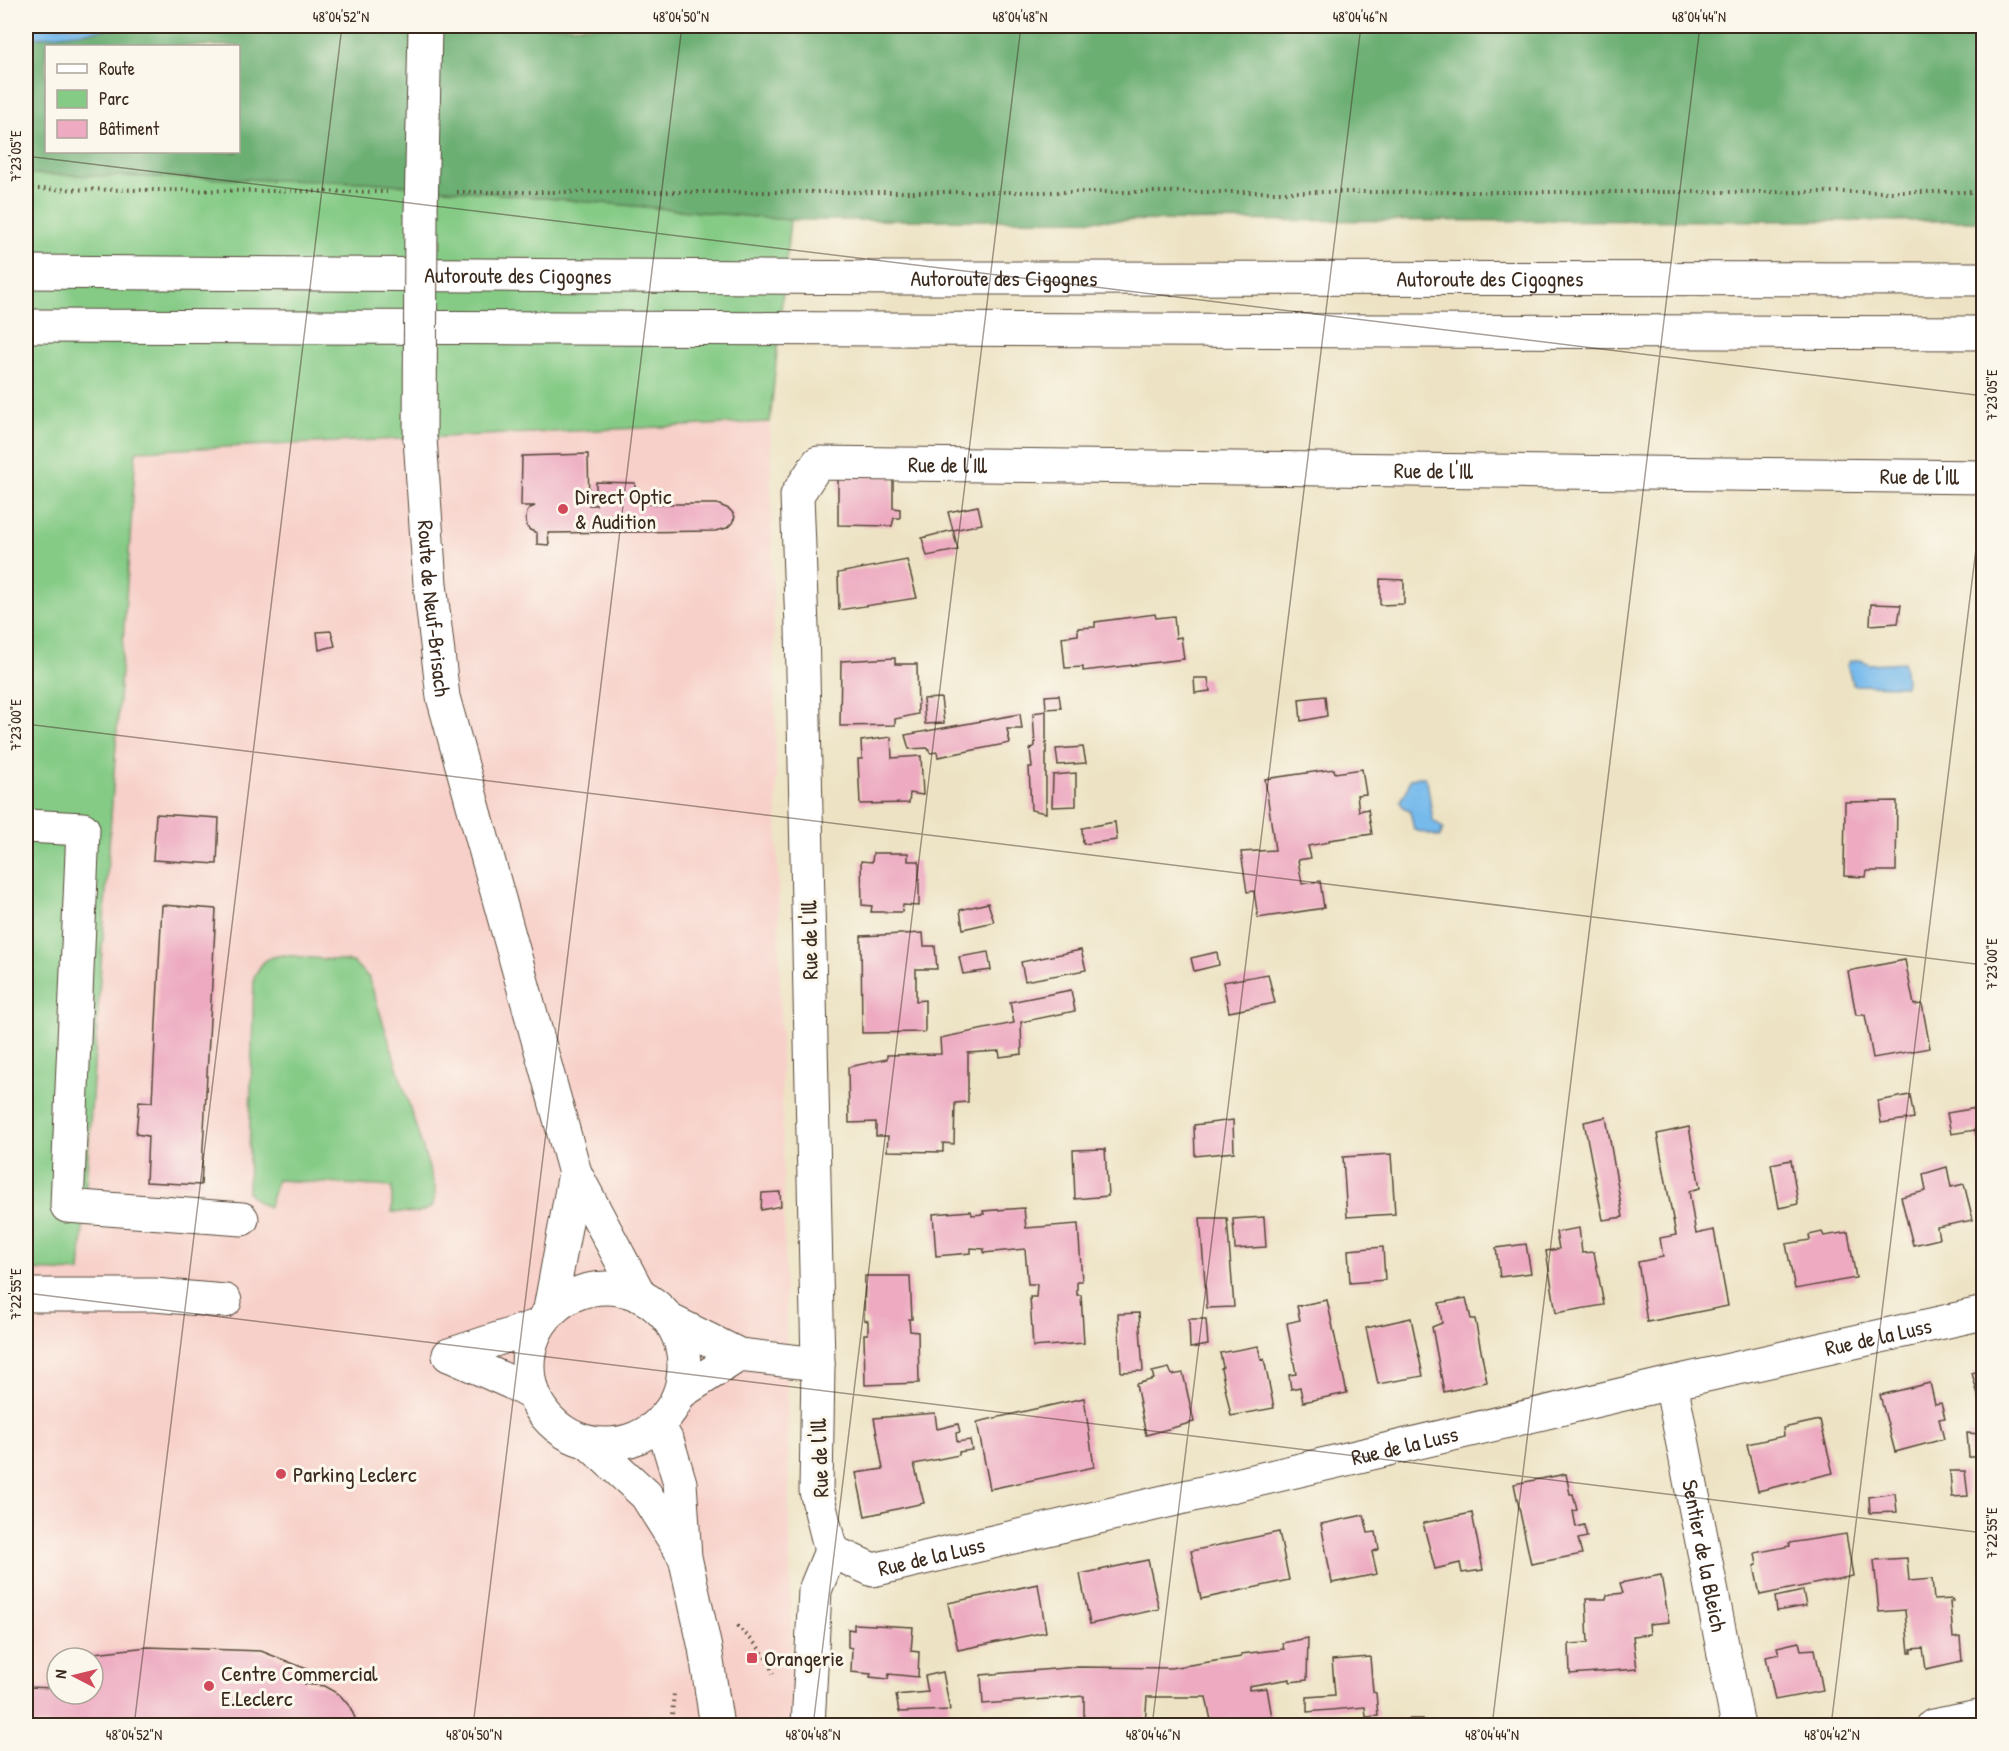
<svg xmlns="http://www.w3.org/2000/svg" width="2009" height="1751" font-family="'Patrick Hand',sans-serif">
  <rect width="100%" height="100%" fill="#fbf7ec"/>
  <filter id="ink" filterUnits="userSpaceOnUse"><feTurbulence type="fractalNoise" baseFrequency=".0167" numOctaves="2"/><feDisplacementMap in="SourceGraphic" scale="12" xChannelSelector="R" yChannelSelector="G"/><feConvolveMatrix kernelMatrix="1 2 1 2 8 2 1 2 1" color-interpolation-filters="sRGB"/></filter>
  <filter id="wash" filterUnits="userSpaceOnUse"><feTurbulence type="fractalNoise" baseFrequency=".008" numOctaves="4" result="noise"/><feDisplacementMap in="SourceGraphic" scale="24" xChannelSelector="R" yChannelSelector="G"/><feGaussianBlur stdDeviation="1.35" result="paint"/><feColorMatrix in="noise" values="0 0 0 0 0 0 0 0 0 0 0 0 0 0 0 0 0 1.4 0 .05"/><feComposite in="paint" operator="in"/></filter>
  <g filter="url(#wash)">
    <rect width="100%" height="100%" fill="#ede3c4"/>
    <path fill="#f7d0c9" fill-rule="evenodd" d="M770,422L793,1725L26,1726V1270L80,1272L136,450ZM57,1658H93V1694H57Z"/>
    <path fill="#85cb86" stroke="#607a52" stroke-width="1.5" d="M26,174L368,182L790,220L770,422L136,451L80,1272L26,1270Z
      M283,955L353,962L369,978L435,1187V1198L432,1207L418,1213L392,1212V1187L277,1180L269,1207L257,1202L248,1192L254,977C262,962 265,957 283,955Z"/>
    <path fill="#6caf73" stroke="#546c48" stroke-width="1.5" fill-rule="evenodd" d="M137,26H1983V221L790,220L368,182L26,174V39ZM46,46H238V152H46Z"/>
    <path fill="#76baec" stroke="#587285" stroke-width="1.5" d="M26,26H137L26,39Z
      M1855,660H1860L1870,664L1904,662L1906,680L1905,686L1853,685L1847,665L1850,661Z
      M1424,777L1427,781L1433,820L1443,828L1440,837L1414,830L1410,811L1403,807L1400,801C1401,798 1404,795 1406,792C1412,780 1404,777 1424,777Z"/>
    <g id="blocks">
      <path fill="#edaac1" d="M588,454L589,505H596V482L635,483V498H643V504H717L729,509L732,512L735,517L732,523L727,528L715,531L548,533L549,545L537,544V533L530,530L527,527L526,519L527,512L530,508L535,506H521L522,456Z
        M838,476H893V508L900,509V518H894L892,526L838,525Z
        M978,506L982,524L953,530L958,550L927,556L922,538L953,530L948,512Z
        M907,560L917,598L839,610L838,573Z
        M1380,579L1404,580V604L1380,605Z
        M1871,604L1901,605L1898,623L1870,625Z
        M1155,614L1156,618L1174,616L1176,638L1181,637L1184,659L1083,671V667L1065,668L1062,637L1078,635V628L1095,627V622Z
        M331,631L335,646L319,650L317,632Z
        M895,658V664H917L918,714L895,719V725L840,726L841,661Z
        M1194,678H1208L1210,691L1195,693Z
        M1059,695L1061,708L1046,709L1045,696Z
        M1325,696L1327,716L1301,721L1299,699Z
        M941,698L944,723L925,724L923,699Z
        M1046,711V813L1031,810L1029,767H1032L1030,749L1035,746L1033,713Z
        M1020,714L1022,729H1007L1010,743L938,757L937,752L930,753L928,748L909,749L905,735Z
        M891,737L892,758L921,756L923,795L910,793L909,803L860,804L858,759H862L861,741Z
        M1083,747L1086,763L1058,765L1056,749Z
        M1334,769L1335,773L1362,769L1366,794L1357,795L1359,811L1368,809L1372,834L1329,840V842L1308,846L1311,858L1298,860L1302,884L1320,881L1324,908L1258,918L1254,891L1247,892L1241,852L1275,850L1265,779Z
        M1076,773V806L1052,807L1053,775Z
        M1897,801L1896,871H1867L1866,877L1844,876L1845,802Z
        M156,814L219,818L217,864L153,860Z
        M1115,822L1117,840L1083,844L1082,828Z
        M873,853H908V861H919V906L903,905L902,912H871L872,906L862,905L861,861L872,862Z
        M988,903L994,922L963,929L960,910Z
        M162,905L216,909L201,1185L146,1182L148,1136L136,1134L139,1101L152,1102Z
        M923,933L924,946H935L937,969H916V1001L925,1000V1032L862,1033L861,936Z
        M1081,950L1086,970L1025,981L1021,962Z
        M988,952L991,970L963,974L959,957Z
        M1217,952L1219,965L1194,971L1191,958Z
        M1905,960L1914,1005L1922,1004L1930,1048L1873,1058L1865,1015H1856L1848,971Z
        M1268,974L1275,1003L1229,1012L1223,982Z
        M1071,990L1075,1011L1021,1022L1022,1054L1000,1057L999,1051L968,1053V1102L955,1103L954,1144L943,1143V1152L887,1151L888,1136H876V1122L849,1123L848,1067L887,1059V1055L941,1054L940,1038L1014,1023L1010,1002Z
        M1910,1095L1914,1118L1881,1123L1878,1101Z
        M1983,1107V1162L1975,1130L1951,1134L1947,1113Z
        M1606,1117L1623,1217L1603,1220L1584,1122Z
        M1233,1120L1234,1152L1195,1156L1194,1125Z
        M1689,1127L1700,1188L1689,1191L1696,1234L1714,1230L1728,1306L1647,1322L1638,1262L1663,1257L1660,1238L1676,1235L1657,1134Z
        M1105,1149L1108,1196L1075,1199L1073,1150Z
        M1391,1154L1395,1214L1347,1217L1343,1157Z
        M1791,1160L1798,1204L1779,1208L1771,1164Z
        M1947,1167L1951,1187L1964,1184L1973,1220L1937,1227L1939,1239L1913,1245L1901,1197L1926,1191L1923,1174Z
        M780,1192L781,1206L761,1210L762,1193Z
        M1024,1208L1026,1228L1078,1224L1082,1281H1077V1295H1081L1084,1343L1033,1347L1030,1297H1036L1037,1284H1028L1025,1249L984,1253V1249L971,1248V1253L936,1256L933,1214L971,1211L972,1215L984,1214L983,1211Z
        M1264,1217L1266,1247L1235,1249L1233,1219Z
        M1200,1218H1227L1234,1307L1207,1308Z
        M1579,1228L1582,1253L1594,1252L1604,1305L1556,1313L1546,1251L1559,1249L1556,1232Z
        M1822,1232L1824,1236L1848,1232L1856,1278L1795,1289L1786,1244L1810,1240L1809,1235Z
        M1526,1244L1531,1273L1500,1277L1496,1248Z
        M1383,1247L1385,1280L1350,1283L1348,1250Z
        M865,1276H910L912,1319H909L910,1331L918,1332L919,1383L865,1385L864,1334H868V1321L864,1320Z
        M1466,1298L1471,1319H1475L1487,1382L1444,1392L1432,1327L1442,1323L1439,1303Z
        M1327,1300L1347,1393L1303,1402L1300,1387L1291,1389L1289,1375L1296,1374L1287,1323L1300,1320L1297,1306Z
        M1139,1313L1143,1371L1121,1372L1118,1314Z
        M1411,1318L1423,1376L1378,1384L1366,1328Z
        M1189,1319H1206L1208,1345L1190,1348Z
        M1258,1346L1261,1360L1264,1359L1274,1408L1231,1416L1221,1368L1223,1367L1220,1353Z
        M1169,1368L1172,1375L1183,1373L1194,1422L1146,1435L1136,1384L1154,1379L1152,1372Z
        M1983,1370V1414L1972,1373Z
        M1930,1383L1935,1404L1941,1403L1945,1418L1939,1419L1944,1439L1895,1452L1880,1395Z
        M1084,1398L1094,1467L990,1489L977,1422Z
        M935,1413L937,1429L958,1424L960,1432L956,1433L957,1442L970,1440L972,1450L959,1452V1455L914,1464L924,1503L865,1516L856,1473L883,1469L874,1418Z
        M1820,1420L1833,1473L1758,1491L1747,1444L1784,1436L1783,1428Z
        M1967,1433L1980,1434V1446H1983V1457H1969Z
        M1950,1471H1965L1968,1496L1952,1497Z
        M1566,1474L1570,1494H1573L1577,1510L1573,1511L1576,1527L1584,1525L1587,1537L1578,1539L1582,1554L1531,1564L1514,1484Z
        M1895,1493L1897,1512L1870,1513L1869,1497Z
        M1472,1513L1483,1570L1462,1573L1460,1563L1435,1569L1423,1523Z
        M1364,1515L1368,1533L1376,1532L1379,1549L1372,1552L1377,1574L1332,1583L1321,1524Z
        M1279,1532L1289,1580L1201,1599L1191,1551Z
        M1846,1534L1853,1576L1760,1595L1754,1566L1757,1565L1755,1553L1790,1546L1789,1543Z
        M1907,1558L1909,1581L1932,1579L1934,1600L1953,1599V1601L1950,1602L1953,1638L1960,1637L1962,1661L1926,1669L1923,1648L1911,1649V1653H1909L1905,1610L1879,1612L1874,1560Z
        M1148,1560L1159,1609L1090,1624L1080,1574Z
        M1661,1575L1669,1622L1649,1624L1650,1634L1633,1636L1637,1669L1570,1674L1569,1644L1588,1643L1586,1599H1606L1607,1595L1623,1593L1620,1583Z
        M1038,1584L1046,1632L958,1650L948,1603Z
        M1803,1591L1806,1606L1777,1611L1775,1597Z
        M854,1624L913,1627L911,1651L919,1652L918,1677L889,1674L888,1679L870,1677L871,1674L851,1672L852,1648L848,1647V1629L854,1630Z
        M1308,1638L1307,1680L1290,1682V1679L1249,1686V1690L1267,1688L1272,1717L1222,1725H1212L1206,1697H1147L1145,1725H1084V1696L983,1704L981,1675L1078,1667L1170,1668L1241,1657V1654L1284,1649L1282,1643Z
        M1799,1642L1801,1650L1815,1649L1823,1691L1775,1700L1766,1657L1779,1654L1777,1647Z
        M148,1647L261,1651L307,1669L305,1684L324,1686L340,1695L350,1707L358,1725H26V1687L57,1688V1694H93V1658H75L76,1655Z
        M1370,1657L1373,1692L1376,1693L1378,1716L1366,1717L1365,1707L1307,1712V1697L1335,1695L1332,1660Z
        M943,1672L950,1710L899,1712L896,1695L928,1692L925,1676Z
        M1408,1719H1423L1422,1725H1408Z"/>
    </g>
  </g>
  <g filter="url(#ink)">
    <use href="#blocks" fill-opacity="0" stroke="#564637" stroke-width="1.5"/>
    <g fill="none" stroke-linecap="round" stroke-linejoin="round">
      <g stroke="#564637" stroke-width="35">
        <g id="minor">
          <path d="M26,826L83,829L67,1206L242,1219"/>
          <path d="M26,1295H154L225,1301"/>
          <path d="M673,1322L739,1355L818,1364"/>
          <path d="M449,1355L537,1326"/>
          <path d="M449,1355L512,1383L532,1394"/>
          <path id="s1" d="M1671,1383L1738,1726"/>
          <path d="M680,1393L739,1355"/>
          <path id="s2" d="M831,1551L816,1491L818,1364L802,627L797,495L818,463L1984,477"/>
          <path id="s3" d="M831,1551L873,1570L1671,1383L1984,1313"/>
          <path d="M808,1726L815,1590L831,1551"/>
          <path d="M1933,1726L1984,1716"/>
        </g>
      </g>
      <g stroke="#564637" stroke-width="35">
        <g id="major">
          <path d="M421,214L425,26"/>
          <path id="s4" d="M420,438L430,584L443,697L575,1173L638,1292"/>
          <circle cx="606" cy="1366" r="78"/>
          <path d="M550,1309L575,1173"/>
          <path d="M658,1425L668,1443L680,1483L685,1557L705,1648L717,1726"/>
          <path d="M590,1444L646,1495L683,1554"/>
        </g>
      </g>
      <g stroke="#564637" stroke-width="35">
        <g id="highway">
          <path id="s5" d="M26,272L900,278L1984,279"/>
          <path d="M26,326L1984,333"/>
        </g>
      </g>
      <path stroke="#564637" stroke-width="4" stroke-dasharray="1.5 4.5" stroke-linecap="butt" d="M26,189L387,192
        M457,192H1984
        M737,1626C752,1640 767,1654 773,1674
        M671,1726L674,1693"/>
      <use href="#minor" stroke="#fff" stroke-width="33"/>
      <use href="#major" stroke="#fff" stroke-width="33"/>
      <use href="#highway" stroke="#fff" stroke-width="33"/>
      <g stroke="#564637" stroke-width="35" stroke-linecap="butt">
        <path id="major-bridge" d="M420,438L421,214"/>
      </g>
      <use href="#major-bridge" stroke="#fff" stroke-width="33"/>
    </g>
  </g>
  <path fill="none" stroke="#3b2a1e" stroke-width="1.5" stroke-opacity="0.45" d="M26,156L1984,396M26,724L1984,965M26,1293L1984,1533M134,1726L342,26M473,1726L682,26M813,1726L1021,26M1152,1726L1361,26M1492,1726L1700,26M1831,1726L1984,484"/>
  <g fill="#d1495b" stroke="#fbf7ec" stroke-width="2">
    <circle cx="563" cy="509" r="6"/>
    <circle cx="281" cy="1474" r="6"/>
    <rect x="746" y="1652" width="12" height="12" rx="3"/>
    <circle cx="209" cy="1686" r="6"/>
  </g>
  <g text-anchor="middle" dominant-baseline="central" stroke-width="6" stroke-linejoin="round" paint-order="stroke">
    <g font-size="22" fill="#3b2a1e" stroke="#fbf7ec">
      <text stroke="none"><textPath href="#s5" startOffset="492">Autoroute des Cigognes</textPath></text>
      <text stroke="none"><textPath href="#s5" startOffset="978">Autoroute des Cigognes</textPath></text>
      <text stroke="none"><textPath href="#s5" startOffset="1464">Autoroute des Cigognes</textPath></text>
      <text stroke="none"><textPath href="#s2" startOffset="1226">Rue de l'Ill</textPath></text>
      <text stroke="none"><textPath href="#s2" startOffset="1712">Rue de l'Ill</textPath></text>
      <text stroke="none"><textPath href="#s2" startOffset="2198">Rue de l'Ill</textPath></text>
      <text stroke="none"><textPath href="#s4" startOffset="171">Route de Neuf-Brisach</textPath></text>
      <text transform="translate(809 940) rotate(-91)">Rue de l'Ill</text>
      <text stroke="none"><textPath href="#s3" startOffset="1078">Rue de la Luss</textPath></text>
      <text stroke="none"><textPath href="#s3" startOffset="592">Rue de la Luss</textPath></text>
      <text transform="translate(819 1458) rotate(-92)">Rue de l'Ill</text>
      <text stroke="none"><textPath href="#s1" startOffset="176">Sentier de la Bleich</textPath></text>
      <text stroke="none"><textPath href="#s3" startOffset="106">Rue de la Luss</textPath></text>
    </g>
    <g font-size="22" fill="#3b2a1e" stroke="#fbf7ec" text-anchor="start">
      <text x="575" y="496">Direct Optic<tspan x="575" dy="25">&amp; Audition</tspan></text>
      <text x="293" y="1474">Parking Leclerc</text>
      <text x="764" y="1658">Orangerie</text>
      <text x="221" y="1673">Centre Commercial<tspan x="221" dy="25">E.Leclerc</tspan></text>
    </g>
  </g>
  <rect width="2009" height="1751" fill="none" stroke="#fbf7ec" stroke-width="66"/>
  <rect x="45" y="45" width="195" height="108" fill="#fbf7ec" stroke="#aea59a" stroke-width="1.5"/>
  <rect x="57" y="64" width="30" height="9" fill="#ffffff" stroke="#aea59a" stroke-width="1.5"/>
  <text x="99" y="75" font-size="18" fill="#3b2a1e">Route</text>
  <rect x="57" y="90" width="30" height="18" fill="#85cb86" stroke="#aea59a" stroke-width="1.5"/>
  <text x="99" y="105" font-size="18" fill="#3b2a1e">Parc</text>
  <rect x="57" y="120" width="30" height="18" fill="#edaac1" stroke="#aea59a" stroke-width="1.5"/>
  <text x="99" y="135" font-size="18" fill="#3b2a1e">Bâtiment</text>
  <g transform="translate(75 1676) rotate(277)"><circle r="28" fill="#fbf7ec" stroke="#aea59a" stroke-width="1.5"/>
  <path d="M0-4.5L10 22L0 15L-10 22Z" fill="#d1495b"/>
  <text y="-9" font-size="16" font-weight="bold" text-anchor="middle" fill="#3b2a1e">N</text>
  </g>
  <rect x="33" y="33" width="1943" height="1685" fill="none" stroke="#3b2a1e" stroke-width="2"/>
  <g font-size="15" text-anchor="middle" fill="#3b2a1e">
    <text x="341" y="22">48°04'52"N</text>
    <text x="681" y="22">48°04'50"N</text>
    <text x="1020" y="22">48°04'48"N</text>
    <text x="1360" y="22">48°04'46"N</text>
    <text x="1699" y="22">48°04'44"N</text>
    <text transform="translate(16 156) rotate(-90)" y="5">7°23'05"E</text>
    <text transform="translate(1992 395) rotate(-90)" y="5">7°23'05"E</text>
    <text transform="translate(16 725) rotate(-90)" y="5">7°23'00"E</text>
    <text transform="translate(1992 964) rotate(-90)" y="5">7°23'00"E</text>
    <text transform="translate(16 1294) rotate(-90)" y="5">7°22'55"E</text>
    <text transform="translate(1992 1533) rotate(-90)" y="5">7°22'55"E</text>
    <text x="134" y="1740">48°04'52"N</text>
    <text x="474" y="1740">48°04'50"N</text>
    <text x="813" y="1740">48°04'48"N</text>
    <text x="1153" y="1740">48°04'46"N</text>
    <text x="1492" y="1740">48°04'44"N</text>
    <text x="1832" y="1740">48°04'42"N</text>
  </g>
</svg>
